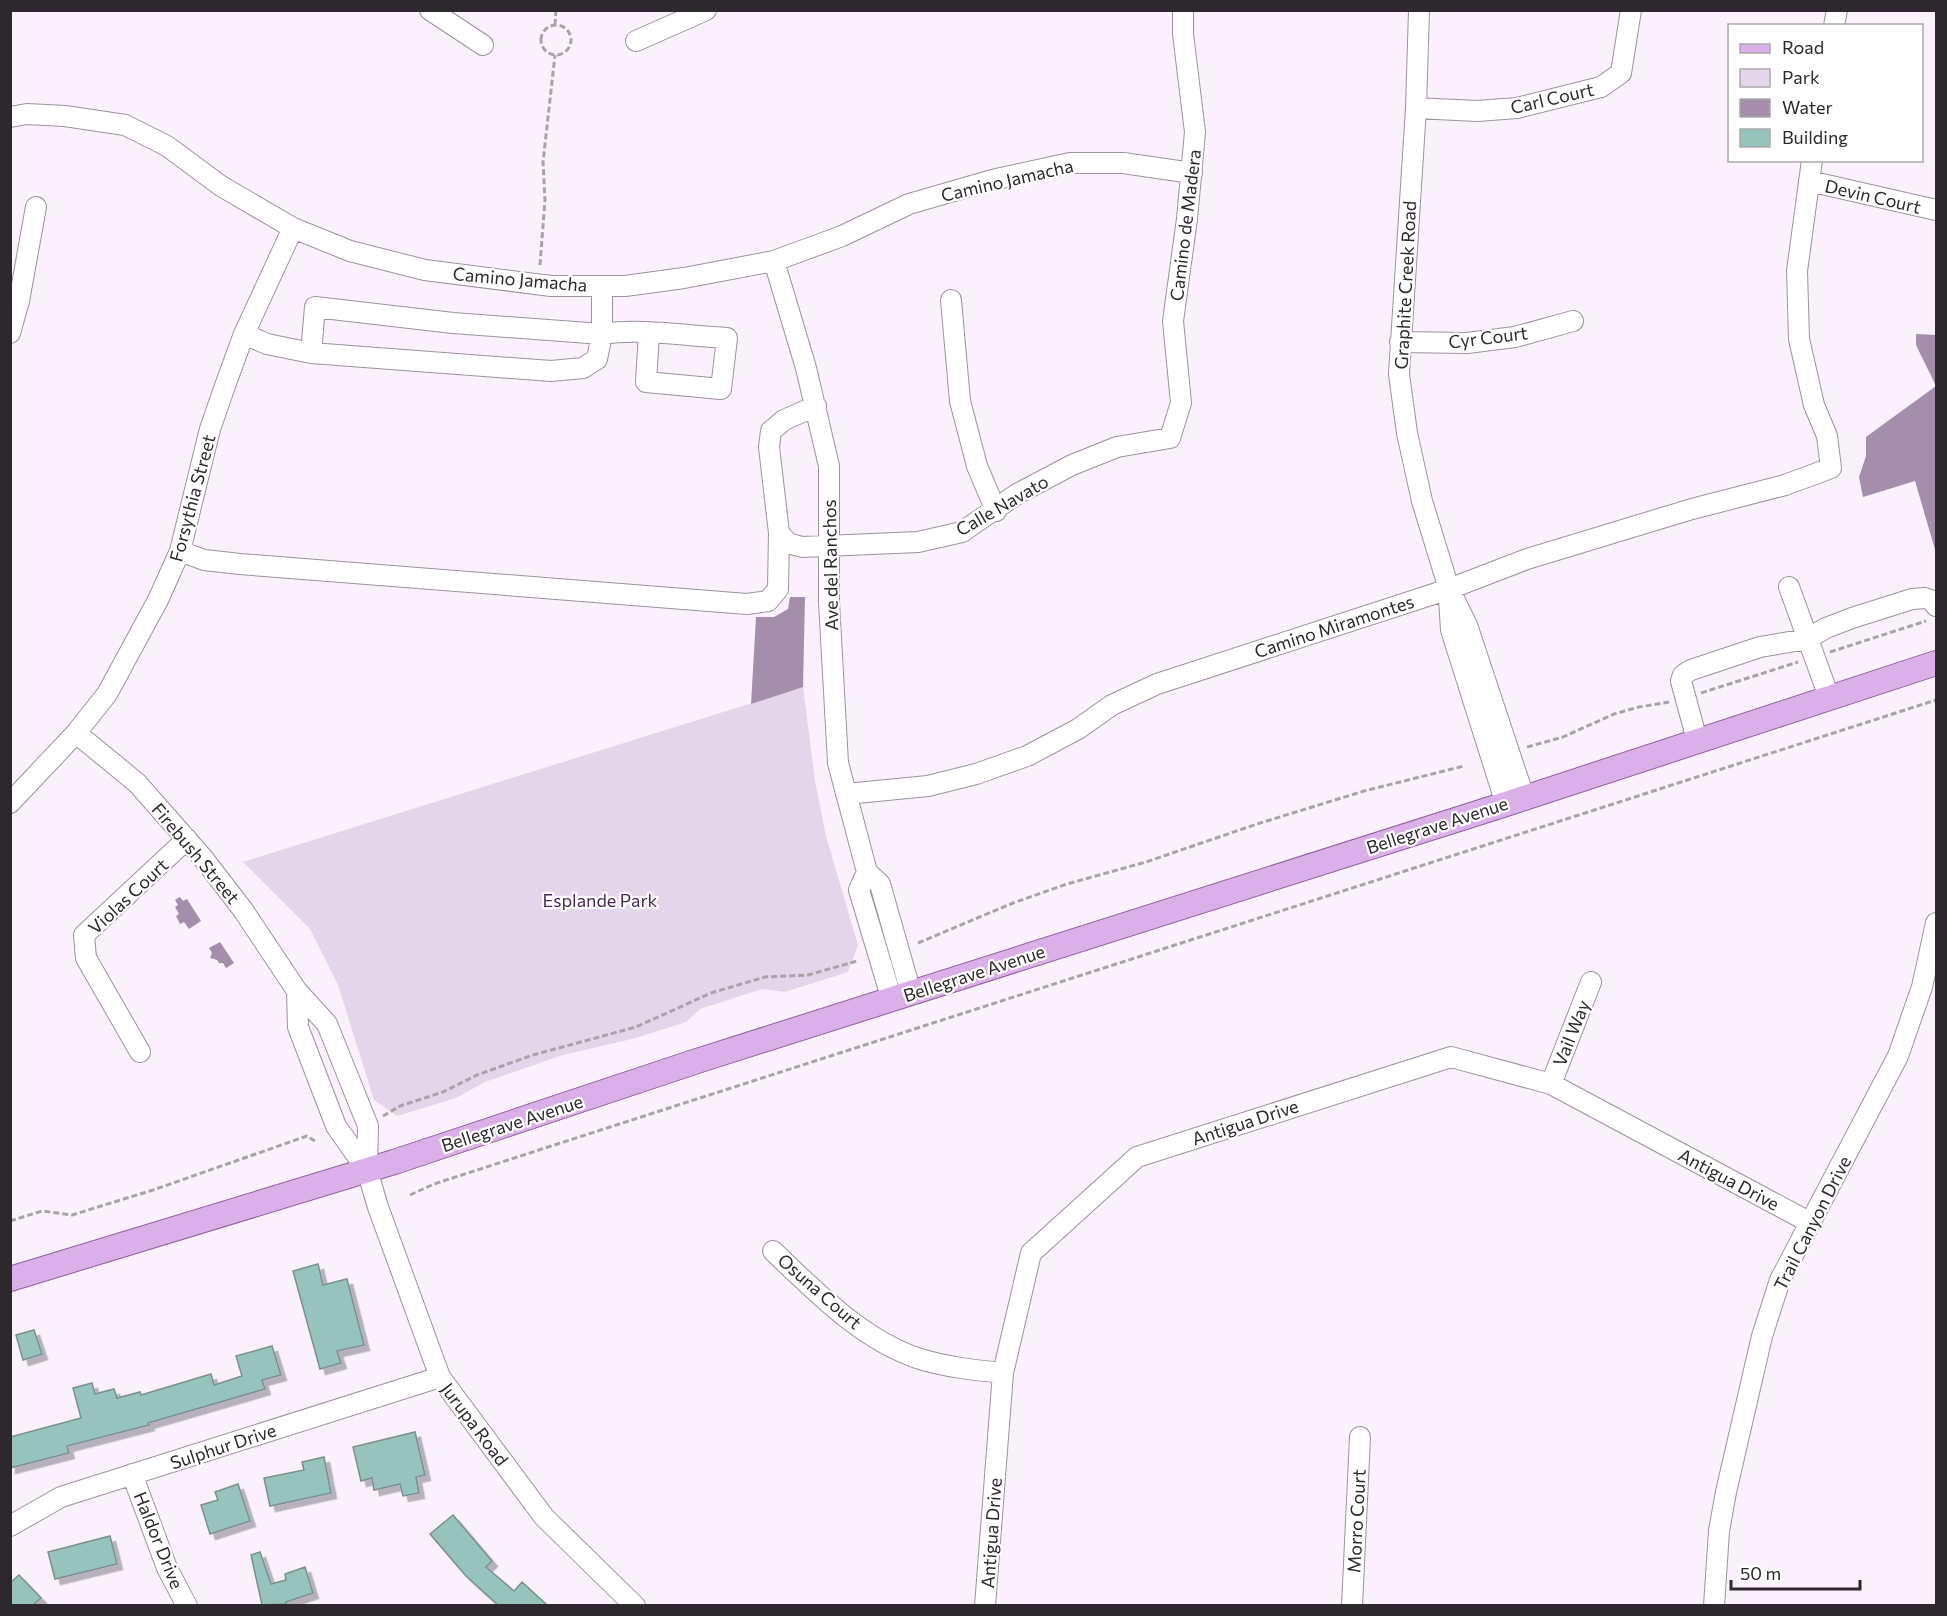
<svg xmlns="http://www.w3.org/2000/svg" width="1947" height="1616" font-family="Commissioner,sans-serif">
  <defs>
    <filter id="shadow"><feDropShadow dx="5.5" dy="5.5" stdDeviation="0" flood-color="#0004"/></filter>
  </defs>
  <rect width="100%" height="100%" fill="#faf1fd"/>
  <path fill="#e5d5ea" d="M803,687L815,781L826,836L858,945L848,972L785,992L762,989L700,1009L686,1022L636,1038L563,1055L485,1082L456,1098L397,1116L374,1100L338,985L310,929L243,862Z"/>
  <path fill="#a48eab" d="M1916,334L1936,335V553L1915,481L1863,497L1859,477L1866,456V437L1936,386L1916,345Z
    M790,597H805L803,687L751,704L756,617H774L788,609Z
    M180,897L183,901L187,899L201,921L189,929L184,922L180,924L176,916L179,914L175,907L178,905L175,900Z
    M220,942L234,963L226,968L223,963H219L217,960L210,958L212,953L209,948Z"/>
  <path fill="#96c4bd" stroke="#7b908d" stroke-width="1.5" filter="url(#shadow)" d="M318,1264L323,1285L347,1279L364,1345L337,1351L341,1363L320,1369L293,1271Z
    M34,1330L42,1354L23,1360L16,1335Z
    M272,1346L281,1375L262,1380L265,1389L148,1423L149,1425L67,1446L69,1453L10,1468V1437L81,1418L73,1388L92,1383L95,1394L114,1389L117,1398L140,1392L141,1395L211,1374L214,1385L242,1376L236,1356Z
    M415,1432L425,1475L416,1477L419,1493L403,1496L400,1484L374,1490L372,1478L361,1481L353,1447Z
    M324,1457L331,1493L270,1506L264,1478L304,1470L302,1462Z
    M238,1484L250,1521L210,1534L201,1505L218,1500L215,1492Z
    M453,1515L492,1561L486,1567L514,1591L522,1582L547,1605H498L466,1576L430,1534Z
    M110,1536L117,1564L55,1579L48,1552Z
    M260,1552L271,1584L286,1580L285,1574L305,1567L313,1593L286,1602V1604L262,1605L251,1555Z
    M19,1575L41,1598L33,1605H10V1583Z"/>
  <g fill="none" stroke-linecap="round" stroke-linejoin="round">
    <g stroke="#9d92a0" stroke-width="22">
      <path id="minor" d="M430,10L483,45
        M1419,10L1416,108L1399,374L1407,433L1422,501L1449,589L1467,625L1524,797
        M1834,26L1837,10
        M636,41L706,10
        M1416,108L1477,111L1517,108L1601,87L1621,73L1631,10
        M10,117L27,114L65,116L125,125L167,146L221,186L293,228L350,251L425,270L551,286H625L684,278L774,261L842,236L909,204L992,180L1070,163H1123L1192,173
        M1809,181L1936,210
        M774,261L806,368L829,466V602L838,763L867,872L880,884L911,993
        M951,300L960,401L977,466L996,511
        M10,333L19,301L36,207
        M244,334L267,344L311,353L551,371L583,368L597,359L602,334V286
        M1400,342L1467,343L1515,337L1573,321
        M311,353L315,307L453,323L602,334C641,328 687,336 727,338L721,389L646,382L649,333
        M816,406L784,420L771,431L769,447L779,533L788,543L802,547L918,542L962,532L1017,494L1072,465L1117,447L1170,438L1181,403L1173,321L1187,219L1195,132L1183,34V10
        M180,551L204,560L240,564L747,604L768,601L778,589L779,533
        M1789,587L1829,697
        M1449,598L1451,630L1506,804
        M76,733L137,783L203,858L243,910L297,991L327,1024L368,1126L367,1170
        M1697,740L1681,681L1683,675L1691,670L1760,647L1807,639L1826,628L1852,618L1912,599L1925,598L1933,601L1936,606
        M846,794L928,786L976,774L1027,756L1078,729L1112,705L1157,684L1449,589L1527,559L1692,509L1785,485L1831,468L1827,436L1814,405L1799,339L1797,271L1812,160
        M10,803L76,733L107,694L158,600L180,551L210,429L226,383L244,334L293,228
        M867,872L859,890L892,1000
        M297,991L298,1027L336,1126L367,1170L378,1207L440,1377L544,1517L635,1606
        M140,1052L86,958L84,935L187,839
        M1551,1084L1591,982
        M773,1251C815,1291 861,1339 917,1358C945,1367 974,1370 1003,1373
        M132,1474L167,1568L187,1606
        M10,1526L61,1497L440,1377
        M985,1606L1003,1373L1031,1253L1137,1157L1451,1057L1551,1084L1809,1222
        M1352,1606L1360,1437
        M1714,1606L1719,1531L1726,1492L1762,1336L1780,1280L1898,1056L1922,987L1936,923"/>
    </g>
    <g stroke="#8e5f9c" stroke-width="26">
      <path id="major" d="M10,1279L394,1162L697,1061L1506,804L1936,663"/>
    </g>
    <path stroke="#a9a2ab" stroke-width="3" stroke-dasharray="6 3" stroke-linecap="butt" d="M541 40a15 15 0 1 1 30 0a15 15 0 1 1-30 0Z
      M555,25L556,10
      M540,265L545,200L543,162L555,55
      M1830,652L1926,621
      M1701,693L1798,662
      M1527,747L1563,737L1614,714L1639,707L1669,702
      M918,943L1013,903L1067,884L1146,862L1257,824L1364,791L1464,766
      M383,1116L400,1106L443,1092L477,1075L533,1055L636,1027L711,993L765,977L808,975L857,961
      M410,1195L434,1184L610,1127L1936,700
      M10,1221L42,1211L72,1215L153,1190L307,1136L315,1141"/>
    <use href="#minor" stroke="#fff" stroke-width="20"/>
    <use href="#major" stroke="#dbb0e8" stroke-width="24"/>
  </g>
  <g text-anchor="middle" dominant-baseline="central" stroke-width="4.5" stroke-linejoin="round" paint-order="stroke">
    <g font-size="18" fill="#2c282d" stroke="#fff">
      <text transform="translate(1552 98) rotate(-13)">Carl Court</text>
      <text transform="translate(1007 180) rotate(-13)">Camino Jamacha</text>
      <text transform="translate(1873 196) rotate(13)">Devin Court</text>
      <text transform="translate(1185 225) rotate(-83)">Camino de Madera</text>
      <text transform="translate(520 279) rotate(5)">Camino Jamacha</text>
      <text transform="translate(1405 285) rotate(-87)">Graphite Creek Road</text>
      <text transform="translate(1488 337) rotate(-7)">Cyr Court</text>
      <text transform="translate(192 498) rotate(-75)">Forsythia Street</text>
      <text transform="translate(1002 505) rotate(-30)">Calle Navato</text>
      <text transform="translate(830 565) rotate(-91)">Ave del Ranchos</text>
      <text transform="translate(1334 626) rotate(-18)">Camino Miramontes</text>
      <text transform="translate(1437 825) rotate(-18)">Bellegrave Avenue</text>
      <text transform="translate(196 853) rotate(50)">Firebush Street</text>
      <text transform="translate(128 896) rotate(-43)">Violas Court</text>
      <text transform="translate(974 973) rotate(-18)">Bellegrave Avenue</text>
      <text transform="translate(1571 1033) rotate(-68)">Vail Way</text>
      <text transform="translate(1245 1122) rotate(-18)">Antigua Drive</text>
      <text transform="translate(512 1123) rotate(-18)">Bellegrave Avenue</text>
      <text transform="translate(1729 1179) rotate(28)">Antigua Drive</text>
      <text transform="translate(1812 1223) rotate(-63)">Trail Canyon Drive</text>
      <text transform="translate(820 1291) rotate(41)">Osuna Court</text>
      <text transform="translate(475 1424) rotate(53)">Jurupa Road</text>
      <text transform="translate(223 1446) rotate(-18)">Sulphur Drive</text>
      <text transform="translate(1356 1521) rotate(-87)">Morro Court</text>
      <text transform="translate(991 1533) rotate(-86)">Antigua Drive</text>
      <text transform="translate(159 1540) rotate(68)">Haldor Drive</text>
    </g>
    <g font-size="18" fill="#492a52" stroke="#fff">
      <text x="600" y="900">Esplande Park</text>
    </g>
  </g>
  <rect width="1947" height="1616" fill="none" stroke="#2c282d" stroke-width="24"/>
  <rect x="1728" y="24" width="195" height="138" fill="#ffffff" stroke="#aba9ab" stroke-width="1.5"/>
  <rect x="1740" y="44" width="30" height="9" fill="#dbb0e8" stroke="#aba9ab" stroke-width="1.5"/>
  <text x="1782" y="54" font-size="18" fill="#2c282d">Road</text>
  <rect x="1740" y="69" width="30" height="18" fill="#e5d5ea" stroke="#aba9ab" stroke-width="1.5"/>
  <text x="1782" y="84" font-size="18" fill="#2c282d">Park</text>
  <rect x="1740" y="99" width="30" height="18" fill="#a48eab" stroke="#aba9ab" stroke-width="1.5"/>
  <text x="1782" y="114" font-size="18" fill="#2c282d">Water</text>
  <rect x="1740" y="129" width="30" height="18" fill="#96c4bd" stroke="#aba9ab" stroke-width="1.5"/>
  <text x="1782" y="144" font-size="18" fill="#2c282d">Building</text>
  <path d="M1731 1580v9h129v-9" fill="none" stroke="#2c282d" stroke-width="3"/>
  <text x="1740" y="1580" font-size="18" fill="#2c282d" stroke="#ffffff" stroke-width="4.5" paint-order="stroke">50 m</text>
</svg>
